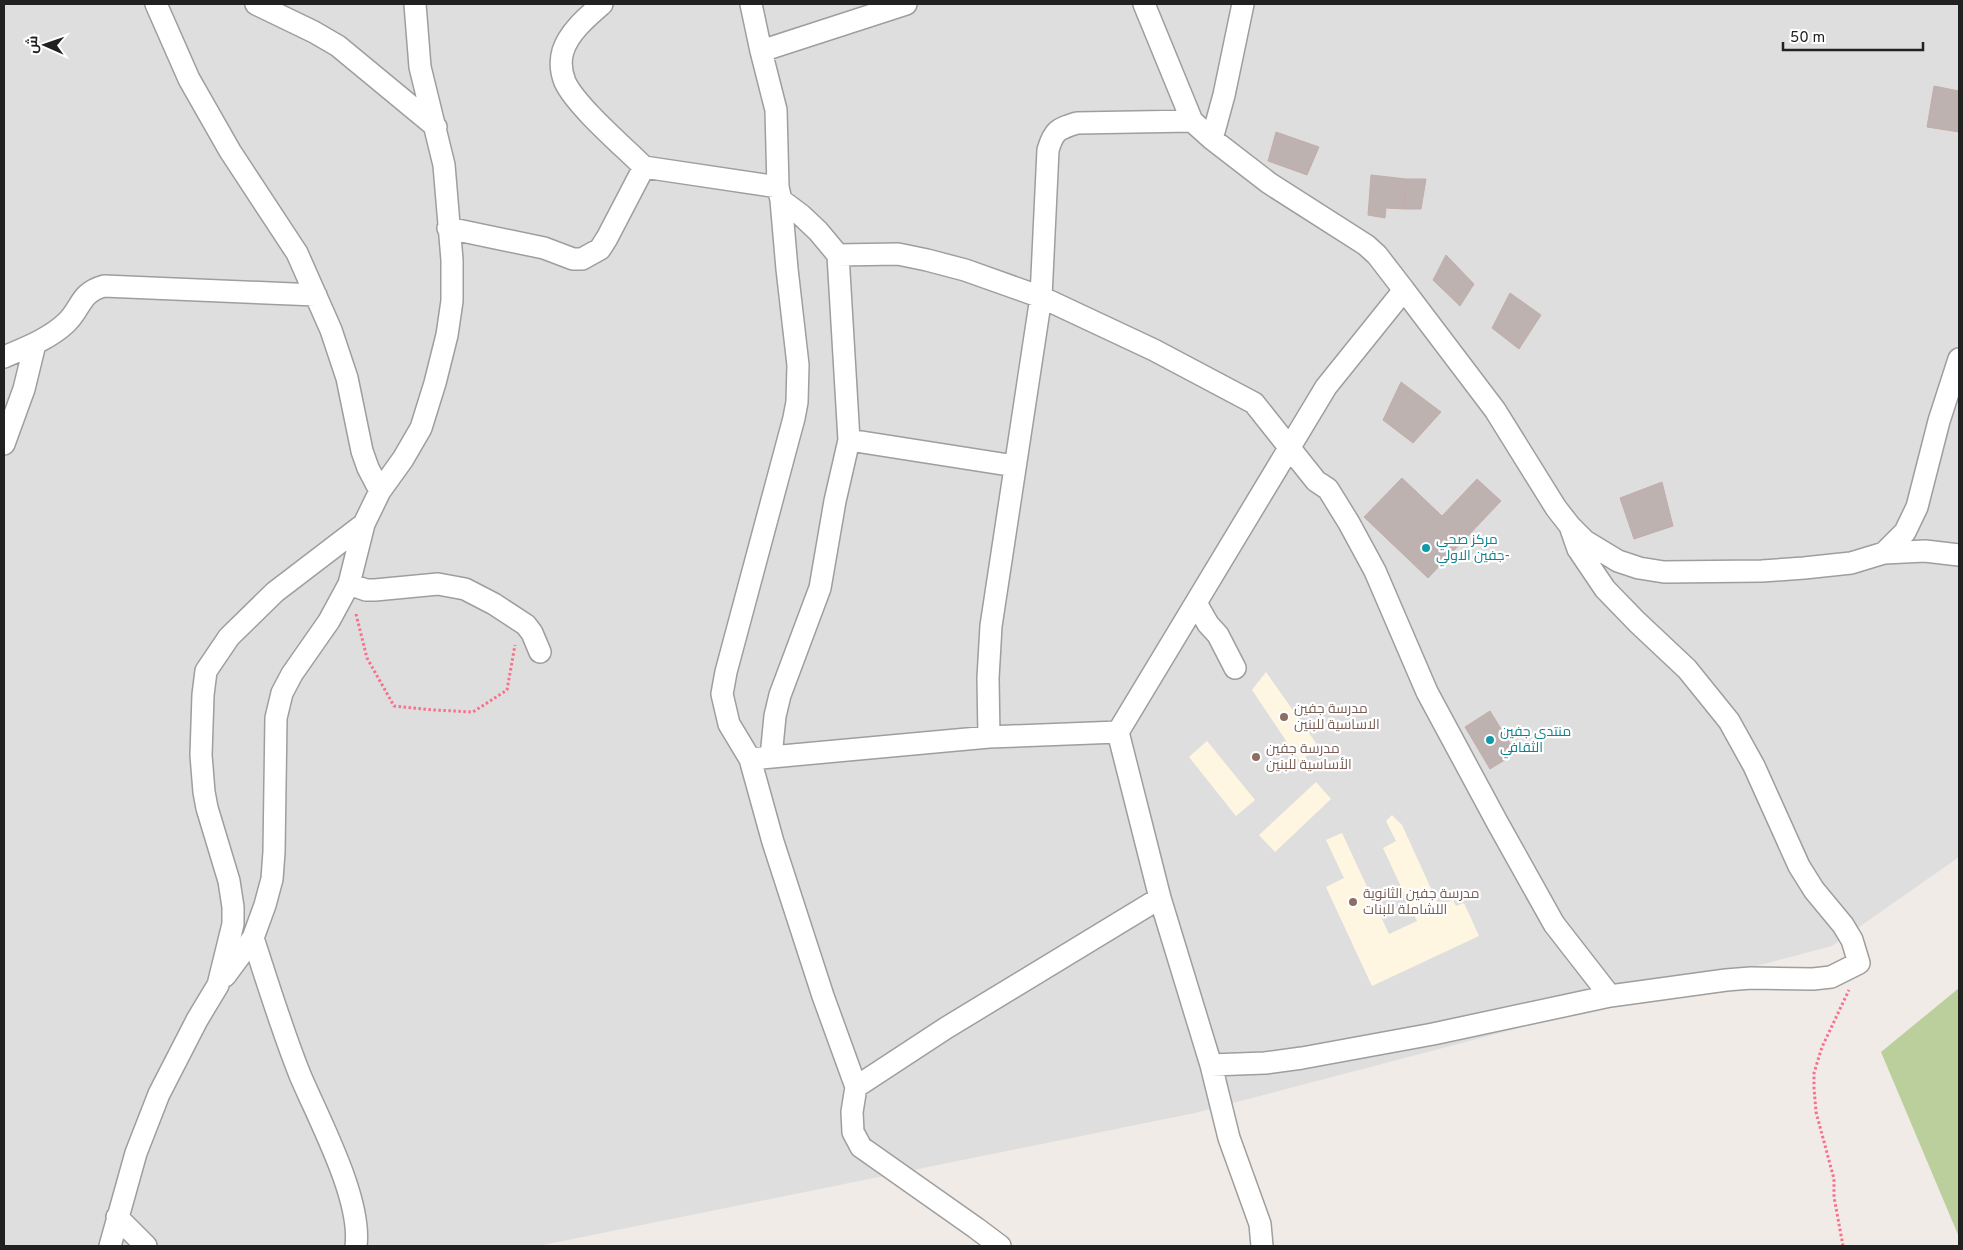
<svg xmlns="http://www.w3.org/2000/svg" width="1963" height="1250" font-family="Overpass,Cairo,sans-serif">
  <rect width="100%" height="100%" fill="#f1ebe7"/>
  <path fill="#dfdede" d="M4,4H1959V857L1832,946L1195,1113L538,1246H4Z"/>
  <path fill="#fff6e2" d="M1266,672L1316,743L1301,763L1252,690Z
    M1207,741L1255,800L1236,816L1189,757Z
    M1316,782L1331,799L1275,852L1259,835Z
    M1392,815L1402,825L1439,906L1453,900L1456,906L1464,903L1479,936L1372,986L1326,887L1344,878L1326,840L1342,833L1389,934L1417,921L1383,848L1396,841L1386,821Z"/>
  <path fill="#bbcf9d" d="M1959,988V1237L1881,1052Z"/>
  <path fill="#beb2b1" stroke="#c3adaa" d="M1934,86L1959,91V132L1927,127Z
    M1276,132L1319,147L1307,175L1268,161Z
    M1371,175L1406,179L1404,209L1386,208L1385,218L1368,215Z
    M1406,179H1426L1421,209H1404Z
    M1446,255L1474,284L1460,306L1433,280Z
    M1510,293L1541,315L1519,349L1492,328Z
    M1401,382L1441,412L1413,443L1383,420Z
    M1402,478L1442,516L1477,479L1501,501L1428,578L1364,517Z
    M1662,482L1673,526L1634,539L1620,498Z
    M1490,711L1516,753L1490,769L1465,727Z"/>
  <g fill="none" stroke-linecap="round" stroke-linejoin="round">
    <g stroke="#9e9e9e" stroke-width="24">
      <path id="street" d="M156,4L189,79L230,151L297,253L331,330L347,378L362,451L368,468L380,491
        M256,4L314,32L338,46L436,127
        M602,4C587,17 569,32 563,51C560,61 561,72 565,82C576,106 623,146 644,167
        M751,4L761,51L776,110L778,187L781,200L787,269L798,365L797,402L794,418L726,672L722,694L729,724L750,759L773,842L823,996L856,1087L852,1112L853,1132L861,1147L976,1228L1000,1246
        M761,51L906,4
        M1212,139L1224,95L1243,4
        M448,228L544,248L573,259H582L600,249L607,238L644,167L778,187
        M838,255L898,254L927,260L965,270L1041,297L1154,350L1254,403L1304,466L1316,481L1328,489L1349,523L1375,571L1427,692L1497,822L1554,924L1610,996
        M1404,290L1495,410L1556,508L1570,526L1585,541L1618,561L1639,568L1664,572L1762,571L1804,568L1851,563L1884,553L1905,532L1917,507L1939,421L1959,359
        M4,357C25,348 49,339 66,323C82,308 79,293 104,286L316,295
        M849,440L1015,466
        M4,444L24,389L35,344
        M364,524L349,584L366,590H375L438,584L465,589L494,604L526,625L532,633L540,652
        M1884,553L1925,551L1959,555
        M1196,603L1208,624L1218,635L1235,668
        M1118,732L1160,898L1211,1065L1229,1138L1260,1224L1262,1246
        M989,737L988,678L991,626L1041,297L1048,150C1054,130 1058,129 1077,123L1192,121
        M771,757L775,716L780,695L820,588L835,501L849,440L838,255L818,231L801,215L781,200
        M750,759L989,737L1118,732L1326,387L1404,290L1377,255L1366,245L1269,183L1212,139L1192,121L1144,4
        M253,938C268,984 282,1030 300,1075C319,1120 362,1199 356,1246
        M225,976L253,938L265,905L272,879L274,852L276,718L282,693L292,674L329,621L349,584
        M1211,1065L1265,1063L1302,1058L1433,1034L1610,996L1726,980L1751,978L1813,979L1831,977L1859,963L1852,940L1843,925L1814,890L1799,866L1754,766L1729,721L1687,669L1637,622L1605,589L1578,549L1570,526
        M856,1087L946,1028L1160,898
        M117,1217L146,1246
        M110,1246L136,1153L159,1094L197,1020L218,985L233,924V907L229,881L207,808L204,792L201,755L203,695L206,671L229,637L275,592L364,524L380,491L403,459L421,428L435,383L447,335L452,301V260L444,165L420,67L415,4"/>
    </g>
    <path stroke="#f8718b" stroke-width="3" stroke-dasharray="2.5 2.5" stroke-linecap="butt" d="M356,614L367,658L394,706L434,710L473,712L507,690L515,645
      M1843,1246L1834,1197V1179L1816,1112L1814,1088V1073L1822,1047L1849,990"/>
    <use href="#street" stroke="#fff" stroke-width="21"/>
  </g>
  <g fill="#0f9aa8" stroke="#fff" stroke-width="2">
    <circle cx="1426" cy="548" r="5"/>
    <circle cx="1490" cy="740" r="5"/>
  </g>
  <g fill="#8d6e63" stroke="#fff" stroke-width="2">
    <circle cx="1284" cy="717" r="5"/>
    <circle cx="1256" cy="757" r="5"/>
    <circle cx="1353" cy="902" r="5"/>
  </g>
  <g text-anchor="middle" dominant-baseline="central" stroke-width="4.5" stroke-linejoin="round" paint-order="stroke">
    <g font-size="14" fill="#0d838f" stroke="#fff" text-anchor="start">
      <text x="1436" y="540">مركز صحي<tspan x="1436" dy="16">جفين الاولي-</tspan></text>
      <text x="1500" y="732">منتدى جفين<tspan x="1500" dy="16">الثقافي</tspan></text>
    </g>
    <g font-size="14" fill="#785e54" stroke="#fff" text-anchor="start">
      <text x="1294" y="709">مدرسة جفين<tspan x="1294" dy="16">الاساسية للبنين</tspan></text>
      <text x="1266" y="749">مدرسة جفين<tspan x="1266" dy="16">الأساسية للبنين</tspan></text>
      <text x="1363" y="894">مدرسة جفين الثانوية<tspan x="1363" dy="16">اللشاملة للبنات</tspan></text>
    </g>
  </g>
  <rect width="1963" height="1250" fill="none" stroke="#212121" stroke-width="10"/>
  <g transform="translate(45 45) rotate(272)" stroke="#ffffff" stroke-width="4" paint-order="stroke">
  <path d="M0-4L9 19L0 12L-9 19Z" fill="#212121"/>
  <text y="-8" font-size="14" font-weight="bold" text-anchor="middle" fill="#212121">ش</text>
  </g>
  <path d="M1783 42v8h140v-8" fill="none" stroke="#212121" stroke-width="2.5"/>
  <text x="1790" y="42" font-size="15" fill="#212121" stroke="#ffffff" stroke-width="4" paint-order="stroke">50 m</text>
</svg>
